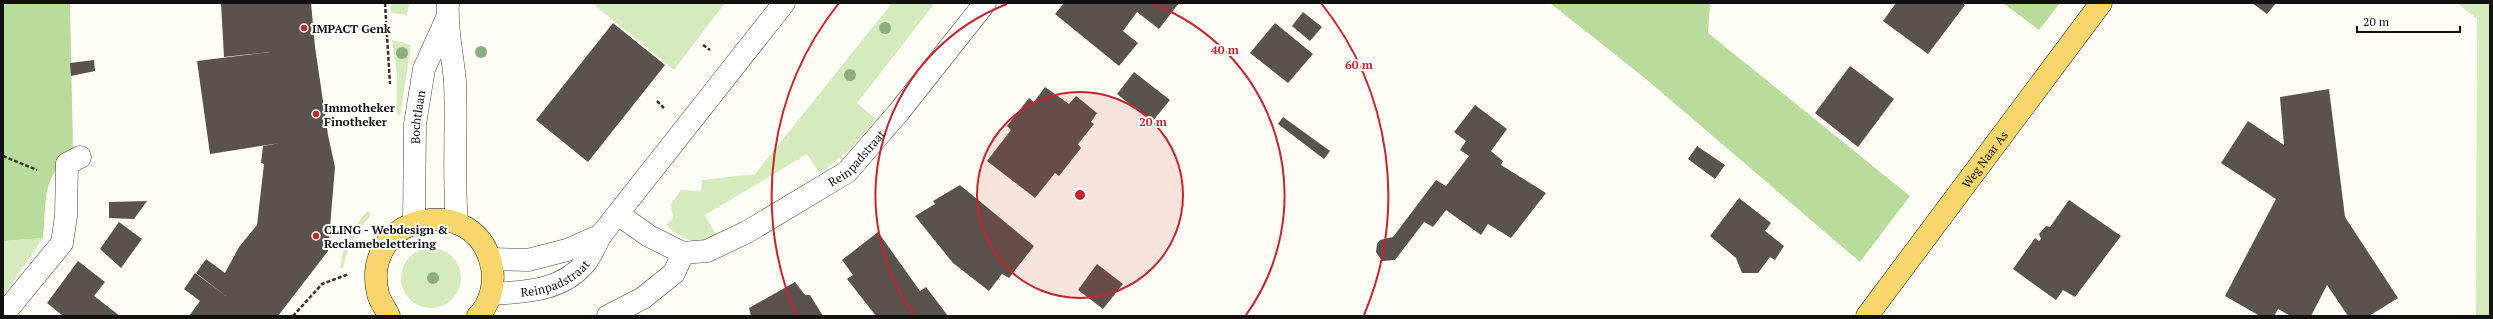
<svg xmlns="http://www.w3.org/2000/svg" width="2493" height="319" font-family="'PT Serif',serif">
  <rect width="100%" height="100%" fill="#fffdf5"/>
  <path fill="#d5ebbd" d="M391,3H409L407,15L391,13Z
    M592,3H725L674,70Z
    M892,3H935L857,103L876,119L852,147L820,174L807,154L705,215L716,235C693,247 684,240 666,225L673,218L671,204L681,190L701,191L702,180L755,174Z
    M2457,3H2490V316H2476L2477,19Z
    M392,40L411,45L400,116L397,114V75Z
    M368,211L371,215C356,232 348,246 343,268H340C343,245 351,228 368,211Z
    M43,238L3,296V241Z
    M401 278a30 30 0 1 1 60 0a30 30 0 1 1-60 0Z"/>
  <path fill="#b9dc9c" d="M3,3H70L73,150C41,180 47,197 43,238L3,241Z
    M1550,3H1710L1708,33L1910,196L1860,262L1646,79Z
    M2003,3H2060L2039,30Z"/>
  <path fill="#5a524d" d="M221,3H311L315,47L328,135L335,167L328,251L278,316H189L200,301L184,289L195,273L226,296L196,273L206,259L225,273L239,247L257,225L264,164L261,163L263,146L280,143L210,154L197,61L271,52L224,57Z
    M1064,3H1179L1159,29L1137,12L1123,31L1138,43L1119,66L1055,14Z
    M1896,3H1962L1965,5L1928,54L1883,21Z
    M2252,3H2276L2267,14Z
    M1303,12L1322,27L1310,41L1292,26Z
    M613,23L665,65L588,162L536,120Z
    M1275,23L1313,54L1288,83L1250,53Z
    M94,60L95,71L71,76L70,63Z
    M1850,66L1894,99L1858,147L1815,113Z
    M1134,72L1170,100L1152,122L1117,94Z
    M1045,87L1069,104L1076,96L1097,113L1091,122L1094,124L1078,144L1081,148L1059,176L1055,173L1035,198L987,161L1011,130L1007,126L1029,98L1034,102Z
    M2329,89L2345,217L2398,298L2369,316H2348L2327,285L2311,316H2291L2278,309L2274,316H2260L2225,296L2276,199L2221,163L2248,121L2284,145L2280,97Z
    M1475,105L1507,129L1491,151L1503,161L1501,165L1546,193L1511,238L1488,224L1481,235L1446,210L1433,227L1424,222L1395,260L1382,261L1376,252L1377,244L1380,240L1393,237L1436,180L1446,186L1469,156L1460,150L1466,141L1454,132Z
    M1283,117L1330,151L1324,159L1278,124Z
    M1697,146L1725,165L1715,179L1688,159Z
    M960,185L1034,246L1009,278L1002,274L989,291L953,263L915,216L935,204L933,201Z
    M1739,198L1771,223L1765,231L1784,246L1775,260L1770,257L1758,273H1742L1736,258L1710,236Z
    M2069,200L2121,236L2075,297L2063,290L2056,300L2013,269L2035,238L2039,241L2041,239L2039,234L2046,226L2050,227Z
    M147,201L134,219L109,218V202Z
    M119,222L142,239L121,268L100,249Z
    M878,232L920,291L926,287L948,316H876L847,279L853,275L842,260Z
    M78,261L105,282L94,296L120,316H63L47,303Z
    M1097,264L1123,284L1103,309L1078,290Z
    M795,282L805,295H810L823,316H751L749,308Z"/>
  <g fill="none" stroke-linecap="round" stroke-linejoin="round">
    <g stroke="#444" stroke-width="23">
      <g id="minor">
        <path d="M448,3C446,30 453,56 455,82C457,129 453,176 457,223"/>
        <path id="s1" d="M619,215L649,236L683,253L707,251L747,232L847,172L898,113L985,3"/>
        <path id="s2" d="M414,222L415,124L424,69L447,18"/>
        <path d="M491,259L528,260L567,250L601,235"/>
        <path id="s3" d="M491,294C525,292 563,291 586,262C592,254 596,244 601,235L784,3"/>
        <path d="M3,315L62,243L66,216L67,164L80,157"/>
        <path d="M608,316L643,298L674,273L683,253"/>
      </g>
    </g>
    <g stroke="#222" stroke-width="23">
      <g id="major">
        <path d="M389,316C386,309 380,302 378,294C359,213 478,189 492,268C495,284 490,304 478,316"/>
        <path id="s4" d="M1867,316L2101,3"/>
      </g>
    </g>
    <path stroke="#333" stroke-width="2.5" stroke-dasharray="4 2" stroke-linecap="butt" d="M385,3L390,84
      M703,45L710,50
      M657,101L664,108
      M3,156L37,170
      M293,316L322,284L349,274"/>
    <use href="#minor" stroke="#fff" stroke-width="22"/>
    <use href="#major" stroke="#f9d66b" stroke-width="22"/>
  </g>
  <g fill="#8dad7f">
    <circle cx="885" cy="28" r="6"/>
    <circle cx="481" cy="52" r="6"/>
    <circle cx="402" cy="53" r="6"/>
    <circle cx="850" cy="75" r="6"/>
    <circle cx="433" cy="278" r="6"/>
  </g>
  <circle cx="1080" cy="195" r="103" fill="#c4262e" fill-opacity=".12"/>
  <g fill="none" stroke="#c4262e" stroke-width="2">
    <circle cx="1080" cy="195" r="103"/>
    <path d="M914 315A205 205 0 0 1 1007 4M1153 4A205 205 0 0 1 1246 315"/>
    <path d="M796 315A308 308 0 0 1 839 3M1321 3A308 308 0 0 1 1364 315"/>
  </g>
  <g fill="#c4262e" stroke="#fff" stroke-width="1.5">
    <circle cx="304" cy="28" r="4"/>
    <circle cx="316" cy="114" r="4"/>
    <circle cx="316" cy="236" r="4"/>
  </g>
  <g text-anchor="middle" dominant-baseline="central" stroke-width="4" stroke-linejoin="round" paint-order="stroke">
    <g font-size="12" font-weight="bold" fill="#111" stroke="#fff" text-anchor="start">
      <text x="312" y="28">IMPACT Genk</text>
      <text x="324" y="107">Immotheker<tspan x="324" dy="14">Finotheker</tspan></text>
      <text x="324" y="229">CLING - Webdesign &amp;<tspan x="324" dy="14">Reclamebelettering</tspan></text>
    </g>
    <g font-size="12" fill="#111" stroke="#fff">
      <text stroke="none"><textPath href="#s2" startOffset="105">Bochtlaan</textPath></text>
      <text stroke="none"><textPath href="#s1" startOffset="276">Reinpadstraat</textPath></text>
      <text stroke="none"><textPath href="#s4" startOffset="196">Weg Naar As</textPath></text>
      <text stroke="none"><textPath href="#s3" startOffset="67">Reinpadstraat</textPath></text>
    </g>
  </g>
  <circle cx="1080" cy="195" r="6" fill="#c4262e" stroke="#fff" stroke-width="2"/>
  <g font-size="12" text-anchor="middle" font-weight="bold" fill="#c4262e" stroke="#fff" stroke-width="4" stroke-linejoin="round" paint-order="stroke">
    <text x="1225" y="54">40 m</text>
    <text x="1359" y="69">60 m</text>
    <text x="1153" y="126">20 m</text>
  </g>
  <rect width="2493" height="319" fill="none" stroke="#111111" stroke-width="8"/>
  <path d="M2357 26v6h103v-6" fill="none" stroke="#111111" stroke-width="2"/>
  <text x="2363" y="26" font-size="12" fill="#111111" stroke="#ffffff" stroke-width="3" paint-order="stroke">20 m</text>
</svg>
